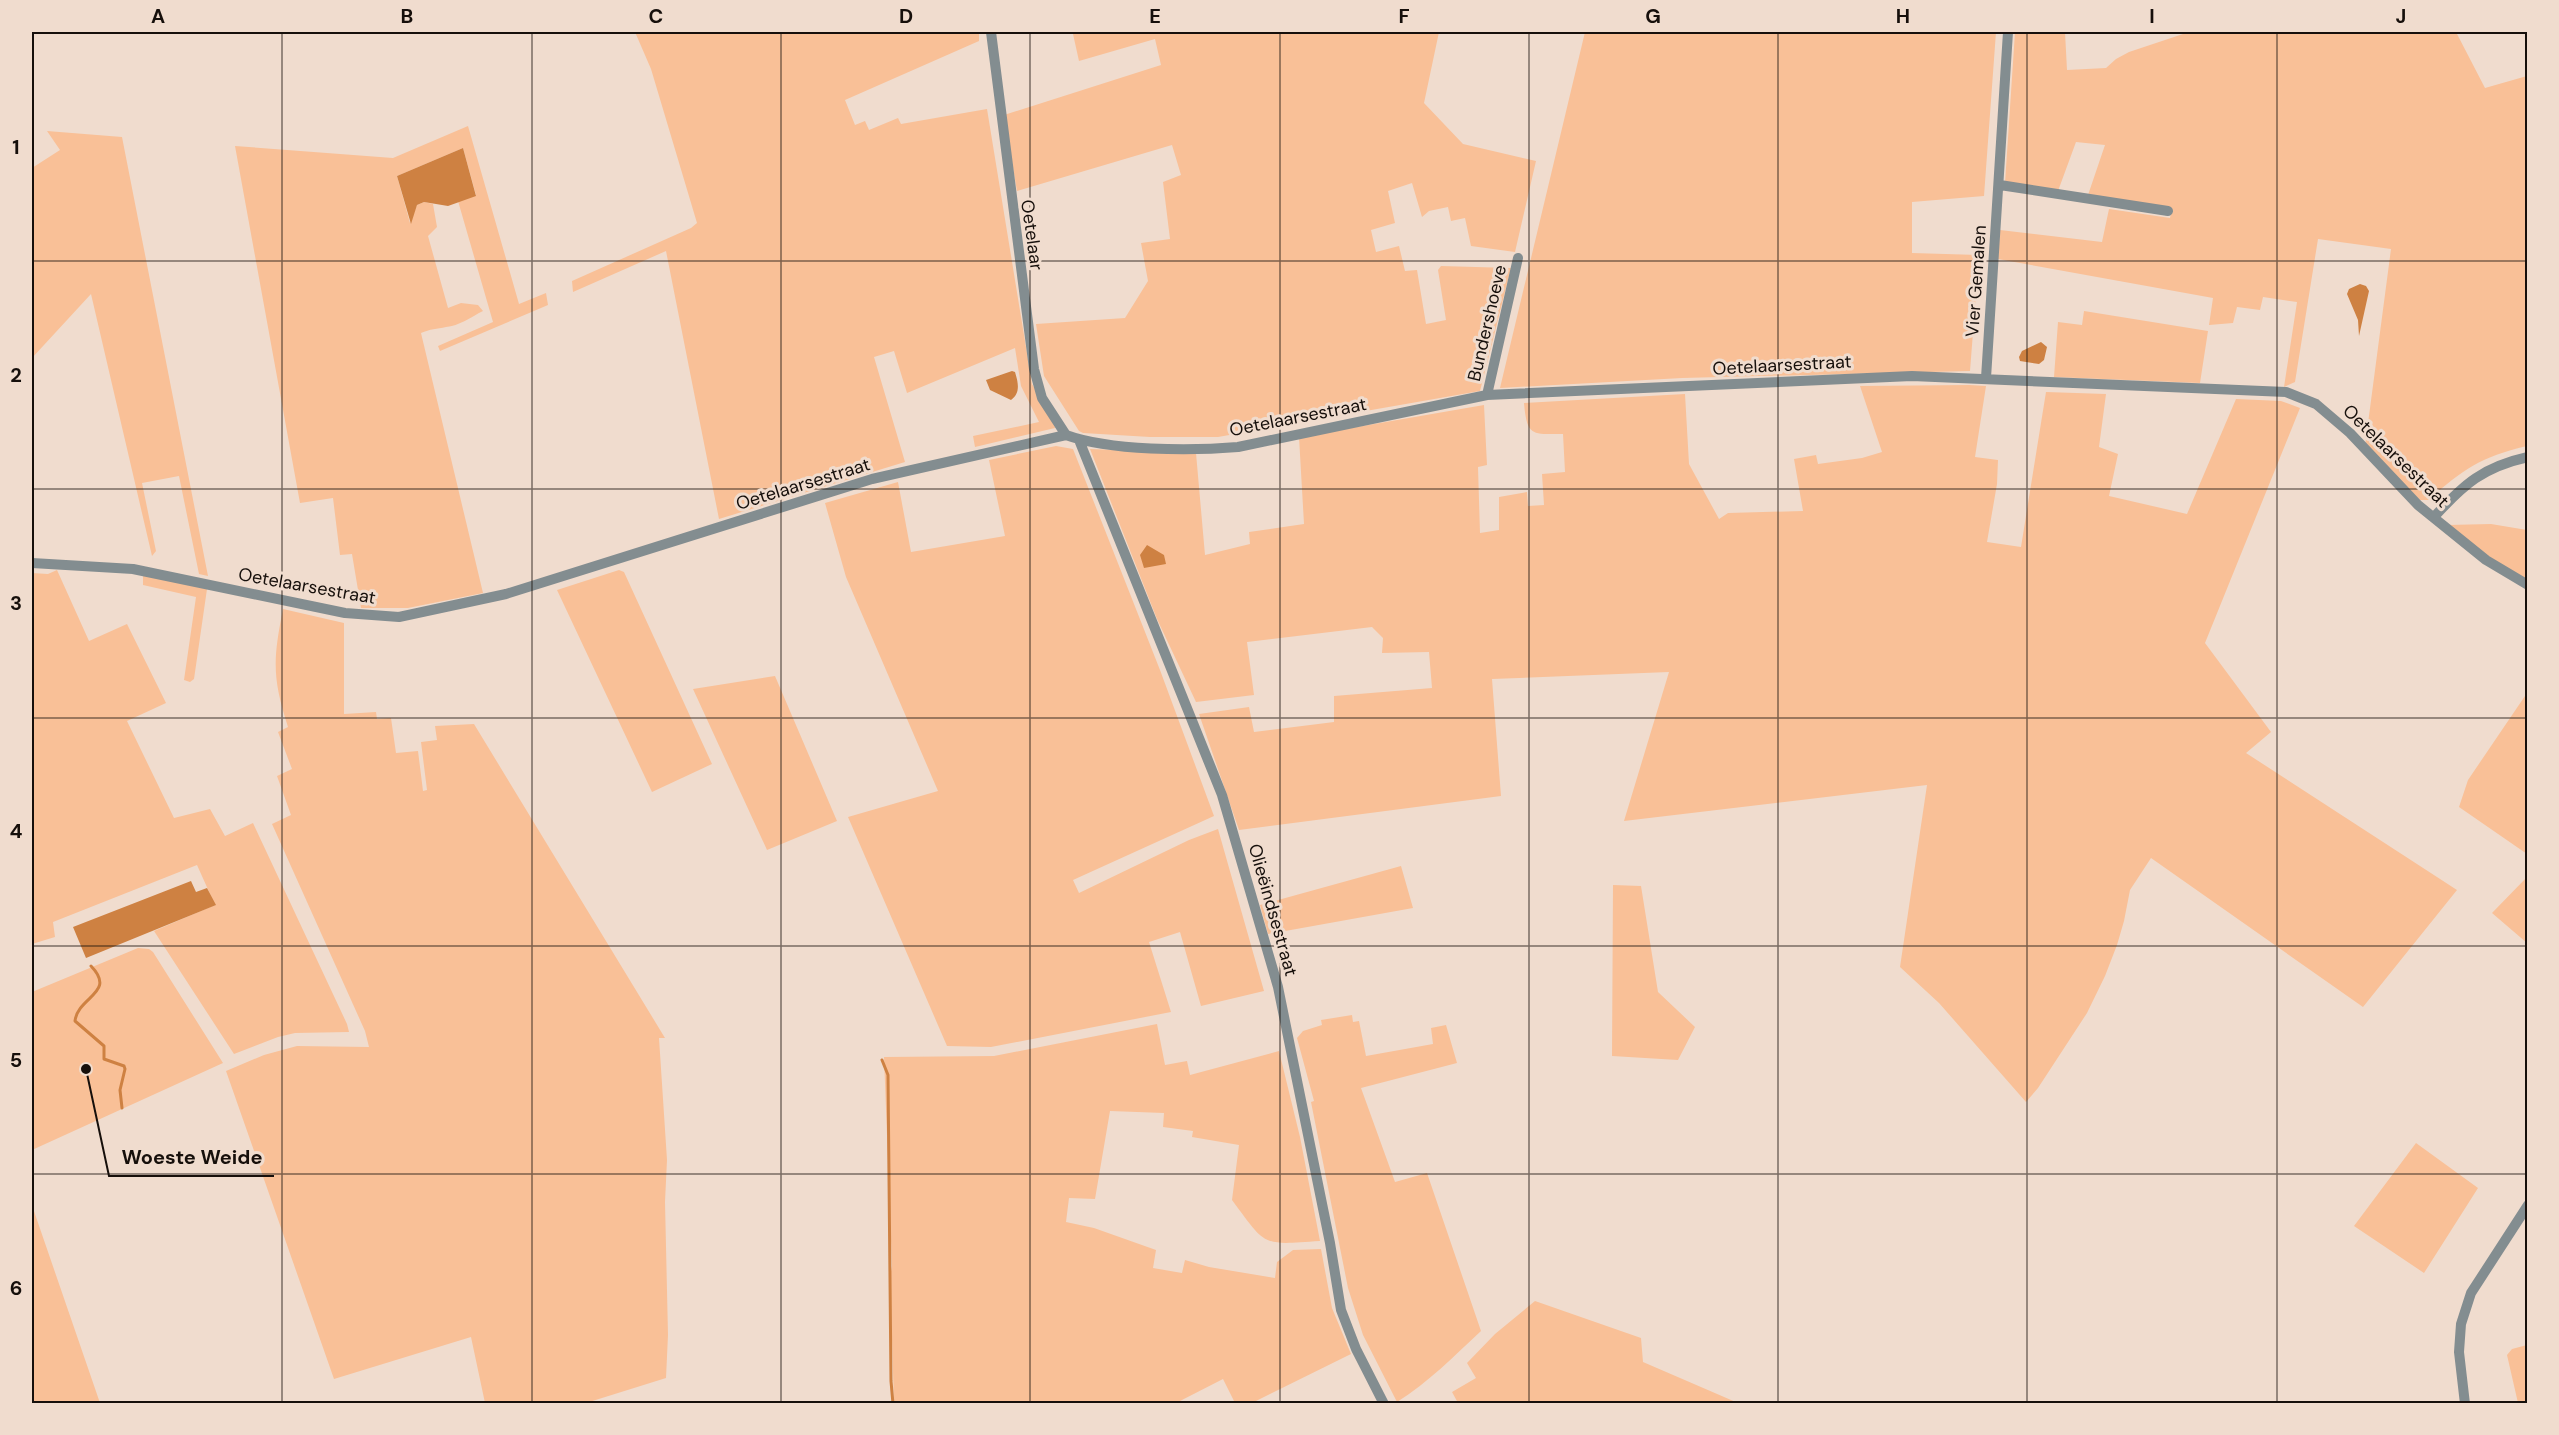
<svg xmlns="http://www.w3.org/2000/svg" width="2559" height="1435" font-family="'DM Sans',sans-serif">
  <rect width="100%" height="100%" fill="#f0dcce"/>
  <path fill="#f9c097" d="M635,32H979V41L845,100L855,125L865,121L869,130L898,118L901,124L987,109L1032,384L1053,418L1055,428L975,447L973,436L1039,422L1021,386L1015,348L907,393L894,351L874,357L905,462L719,519L666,251L573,292L572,281L691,228L697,223L651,69Z
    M1082,32H1439L1424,103L1463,144L1536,161L1515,252L1471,246L1465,218L1451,221L1448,207L1429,211L1422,217L1412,183L1388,191L1395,223L1371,230L1376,252L1399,246L1405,271L1417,270L1426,324L1446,320L1438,270L1441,266L1511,268L1480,391L1218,437H1150L1083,433L1079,431L1044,376L1036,324L1125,318L1148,281L1141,243L1170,239L1163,182L1181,175L1172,145L1017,191L1004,115L1161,65L1155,39L1079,61L1073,34Z
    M1585,32H1996L1984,196L1912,202V253L1979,255L1970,371L1682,378L1500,388Z
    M2015,32H2065L2067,70L2106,68L2116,59L2129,52L2189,32H2456L2485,88L2527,76V446C2480,457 2464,469 2428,500H2420L2365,446L2391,249L2318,239L2295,382L2284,387L2297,302L2263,297L2260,310L2237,307L2233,323L2209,325L2213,298L1998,259L2000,230L2102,242L2109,209L2170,218L2172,209L2088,195L2105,145L2076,142L2058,191L2005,183Z
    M468,126L519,304L546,293L548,305L440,351L438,346L493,322L458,201L476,195L463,148L397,176L410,223L417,205L424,202L433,204L437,227L428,236L448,308L461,303L478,305L483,311C471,317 459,326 446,327C437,329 430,329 421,333L483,593L408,608H361L352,554L340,555L333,498L300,503L235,146L393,158Z
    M47,131L122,137L208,576L199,574L179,476L142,483L156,551L152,556L91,294L32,358V168L60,150Z
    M2084,311L2208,331L2200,383L2054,377L2058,322L2082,325Z
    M1969,385L1986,386L1975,457L1998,460L1997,484L1987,542L2021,547L2046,392L2106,394L2099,447L2118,454L2109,496L2187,514L2236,399L2281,401L2300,408L2205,643L2271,732L2246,753L2457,890L2363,1007L2151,858L2130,890L2124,921L2117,945L2105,976L2087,1013L2038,1088L2026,1102L1939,1003L1900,967L1927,785L1624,821L1669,672L1492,679L1501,796L1239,830L1199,714L1249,707L1254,732L1334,722V696L1432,688L1429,652L1382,653L1383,638L1372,627L1247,642L1254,695L1196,702L1157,619L1090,449L1196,453L1205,555L1250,544L1249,532L1304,524L1299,437L1484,405L1487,465L1478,467L1480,533L1499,530V497L1527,492L1528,506L1544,505L1542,474L1565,472L1563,434C1532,434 1527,437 1524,403L1685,394L1689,464L1719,519L1728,513L1803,511L1794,459L1816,455L1818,464L1862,458L1882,452L1860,386Z
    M1056,446L1073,449L1160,670L1214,816L1073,880L1079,893L1189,840L1218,829L1264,991L1201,1006L1180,932L1149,942L1171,1012L991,1047L947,1046L848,817L938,791L846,577L825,503L898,482L911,552L1005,536L989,460Z
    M2491,524L2527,530V583L2493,561L2447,525Z
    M57,570L89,641L127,624L166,703L127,721L174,818L210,809L225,836L253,823L347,1024L349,1032L295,1033L278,1037L234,1054L154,931L215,905L197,865L53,922L55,937L32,944V573L48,574Z
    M619,570L624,572L712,764L652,792L557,590Z
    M143,575L207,589L194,679L190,682L184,680L196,597L143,585Z
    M283,609L344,623V714L376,712L377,719L391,718L396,753L418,751L423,791L427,790L421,742L437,740L435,726L474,724L665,1038H659L667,1160L665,1202L668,1335L666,1378L586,1403H485L471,1337L334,1379L226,1071L264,1055L297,1046L369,1047L365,1031L272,824L291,815L277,776L292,769L278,732L288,727C272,678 273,659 283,609Z
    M775,676L837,821L767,850L693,689Z
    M2527,693V854L2459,807L2468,780Z
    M1401,866L1413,908L1268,934L1260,905Z
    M2527,877V943L2492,913Z
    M1613,885L1641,886L1658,992L1695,1027L1678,1060L1612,1056Z
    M138,948L149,949L153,952L223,1063L32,1150V992Z
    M1352,1015L1353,1022L1359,1021L1366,1056L1433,1044L1431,1028L1446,1025L1457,1063L1361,1088L1395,1182L1427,1173L1481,1331C1454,1356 1429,1382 1397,1402L1363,1335L1348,1288L1311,1102L1314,1101L1297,1038L1303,1031L1322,1025L1321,1020Z
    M1157,1024L1165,1065L1187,1061L1190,1075L1279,1051L1300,1137L1320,1241C1261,1245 1267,1247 1232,1200L1239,1145L1192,1137L1193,1131L1163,1127L1164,1113L1110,1111L1095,1199L1069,1198L1066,1222L1094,1228L1156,1250L1153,1268L1182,1273L1185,1260L1209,1267L1275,1278L1277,1262L1293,1250L1321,1249L1332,1308L1351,1354L1252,1403H1235L1223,1379L1180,1401L1181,1403H894L890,1277L892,1266L884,1057L994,1056Z
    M2416,1143L2478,1188L2424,1273L2354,1226Z
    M32,1205L36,1217L100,1403H32Z
    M1535,1301L1641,1338L1643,1362L1738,1403H1458L1452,1392L1476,1378L1467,1363L1495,1334Z
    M2527,1345V1403H2518L2507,1355L2512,1349Z"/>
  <path fill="#ce8142" d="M463,148L476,196L448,206L424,202L417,205L411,224L397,176Z
    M2360,284L2366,286L2369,291L2359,336L2358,320L2347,294L2349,289Z
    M2041,342L2047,347L2044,360L2039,364L2020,361L2019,357L2022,351Z
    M1012,371L1015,372C1018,382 1021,393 1011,400L990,390L986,380Z
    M1147,545L1164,555L1166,564L1144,568L1140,555Z
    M191,881L196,892L207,888L216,905L86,958L73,927Z"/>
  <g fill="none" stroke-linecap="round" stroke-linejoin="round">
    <path stroke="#ce8142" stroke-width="3" d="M91,966C117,993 78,996 75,1021L104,1046V1059L124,1066L125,1069L120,1090L122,1108
      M882,1060L888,1075L891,1381L893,1404"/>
    <path stroke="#838d90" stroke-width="10" d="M991,32L1034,369L1042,398L1066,435
      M2000,185L2168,211
      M1986,378L2008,32
      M1487,395L1518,258
      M1079,440L1222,795L1278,987L1330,1243L1341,1310L1356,1349L1384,1404
      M2434,517C2464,484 2483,467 2528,457
      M32,563L133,569L345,613L399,617L506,594L872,479L1066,435C1110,451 1191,451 1238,447L1487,395L1912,376L2286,392L2316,404L2350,433L2418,505L2486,560L2528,585
      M2465,1404L2459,1352L2461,1324L2471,1293L2528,1205"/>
  </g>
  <path fill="none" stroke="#160f0b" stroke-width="1.5" stroke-opacity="0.55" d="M282,32V1404M532,32V1404M781,32V1404M1030,32V1404M1280,32V1404M1529,32V1404M1778,32V1404M2027,32V1404M2277,32V1404M32,261H2528M32,489H2528M32,718H2528M32,946H2528M32,1174H2528"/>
  <g text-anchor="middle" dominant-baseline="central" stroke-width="6" stroke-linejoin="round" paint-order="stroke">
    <g font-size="18" fill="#160f0b" stroke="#f0dcce">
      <text transform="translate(1032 235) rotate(82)">Oetelaar</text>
      <text transform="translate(1976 281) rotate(-86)">Vier Gemalen</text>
      <text transform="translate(1487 323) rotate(-77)">Bundershoeve</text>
      <text transform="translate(1782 365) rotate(-3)">Oetelaarsestraat</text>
      <text transform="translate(1298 417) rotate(-11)">Oetelaarsestraat</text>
      <text transform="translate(2396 456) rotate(44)">Oetelaarsestraat</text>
      <text transform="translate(803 484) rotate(-17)">Oetelaarsestraat</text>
      <text transform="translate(307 586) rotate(10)">Oetelaarsestraat</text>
      <text transform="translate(1273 910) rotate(74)">Olieëindsestraat</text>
    </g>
  </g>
  <path fill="none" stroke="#160f0b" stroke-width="2" d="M86 1069L109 1176H274"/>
  <circle fill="#160f0b" stroke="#f0dcce" stroke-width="2" cx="86" cy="1069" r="6"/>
  <g font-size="20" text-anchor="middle" font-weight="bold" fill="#160f0b" stroke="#f0dcce" stroke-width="6" stroke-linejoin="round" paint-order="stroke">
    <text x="192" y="1164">Woeste Weide</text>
  </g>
  <rect width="2559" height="1435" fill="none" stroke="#f0dcce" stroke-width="66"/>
  <rect x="33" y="33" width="2493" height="1369" fill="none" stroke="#160f0b" stroke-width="2"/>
  <g font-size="20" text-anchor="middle" font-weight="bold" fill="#160f0b">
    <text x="158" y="23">A</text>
    <text x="407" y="23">B</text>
    <text x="656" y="23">C</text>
    <text x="906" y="23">D</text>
    <text x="1155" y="23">E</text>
    <text x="1404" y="23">F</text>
    <text x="1653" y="23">G</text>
    <text x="1903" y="23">H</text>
    <text x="2152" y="23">I</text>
    <text x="2401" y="23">J</text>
    <text x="16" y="154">1</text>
    <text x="16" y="382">2</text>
    <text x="16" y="610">3</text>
    <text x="16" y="838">4</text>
    <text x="16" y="1067">5</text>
    <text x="16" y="1295">6</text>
  </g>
</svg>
